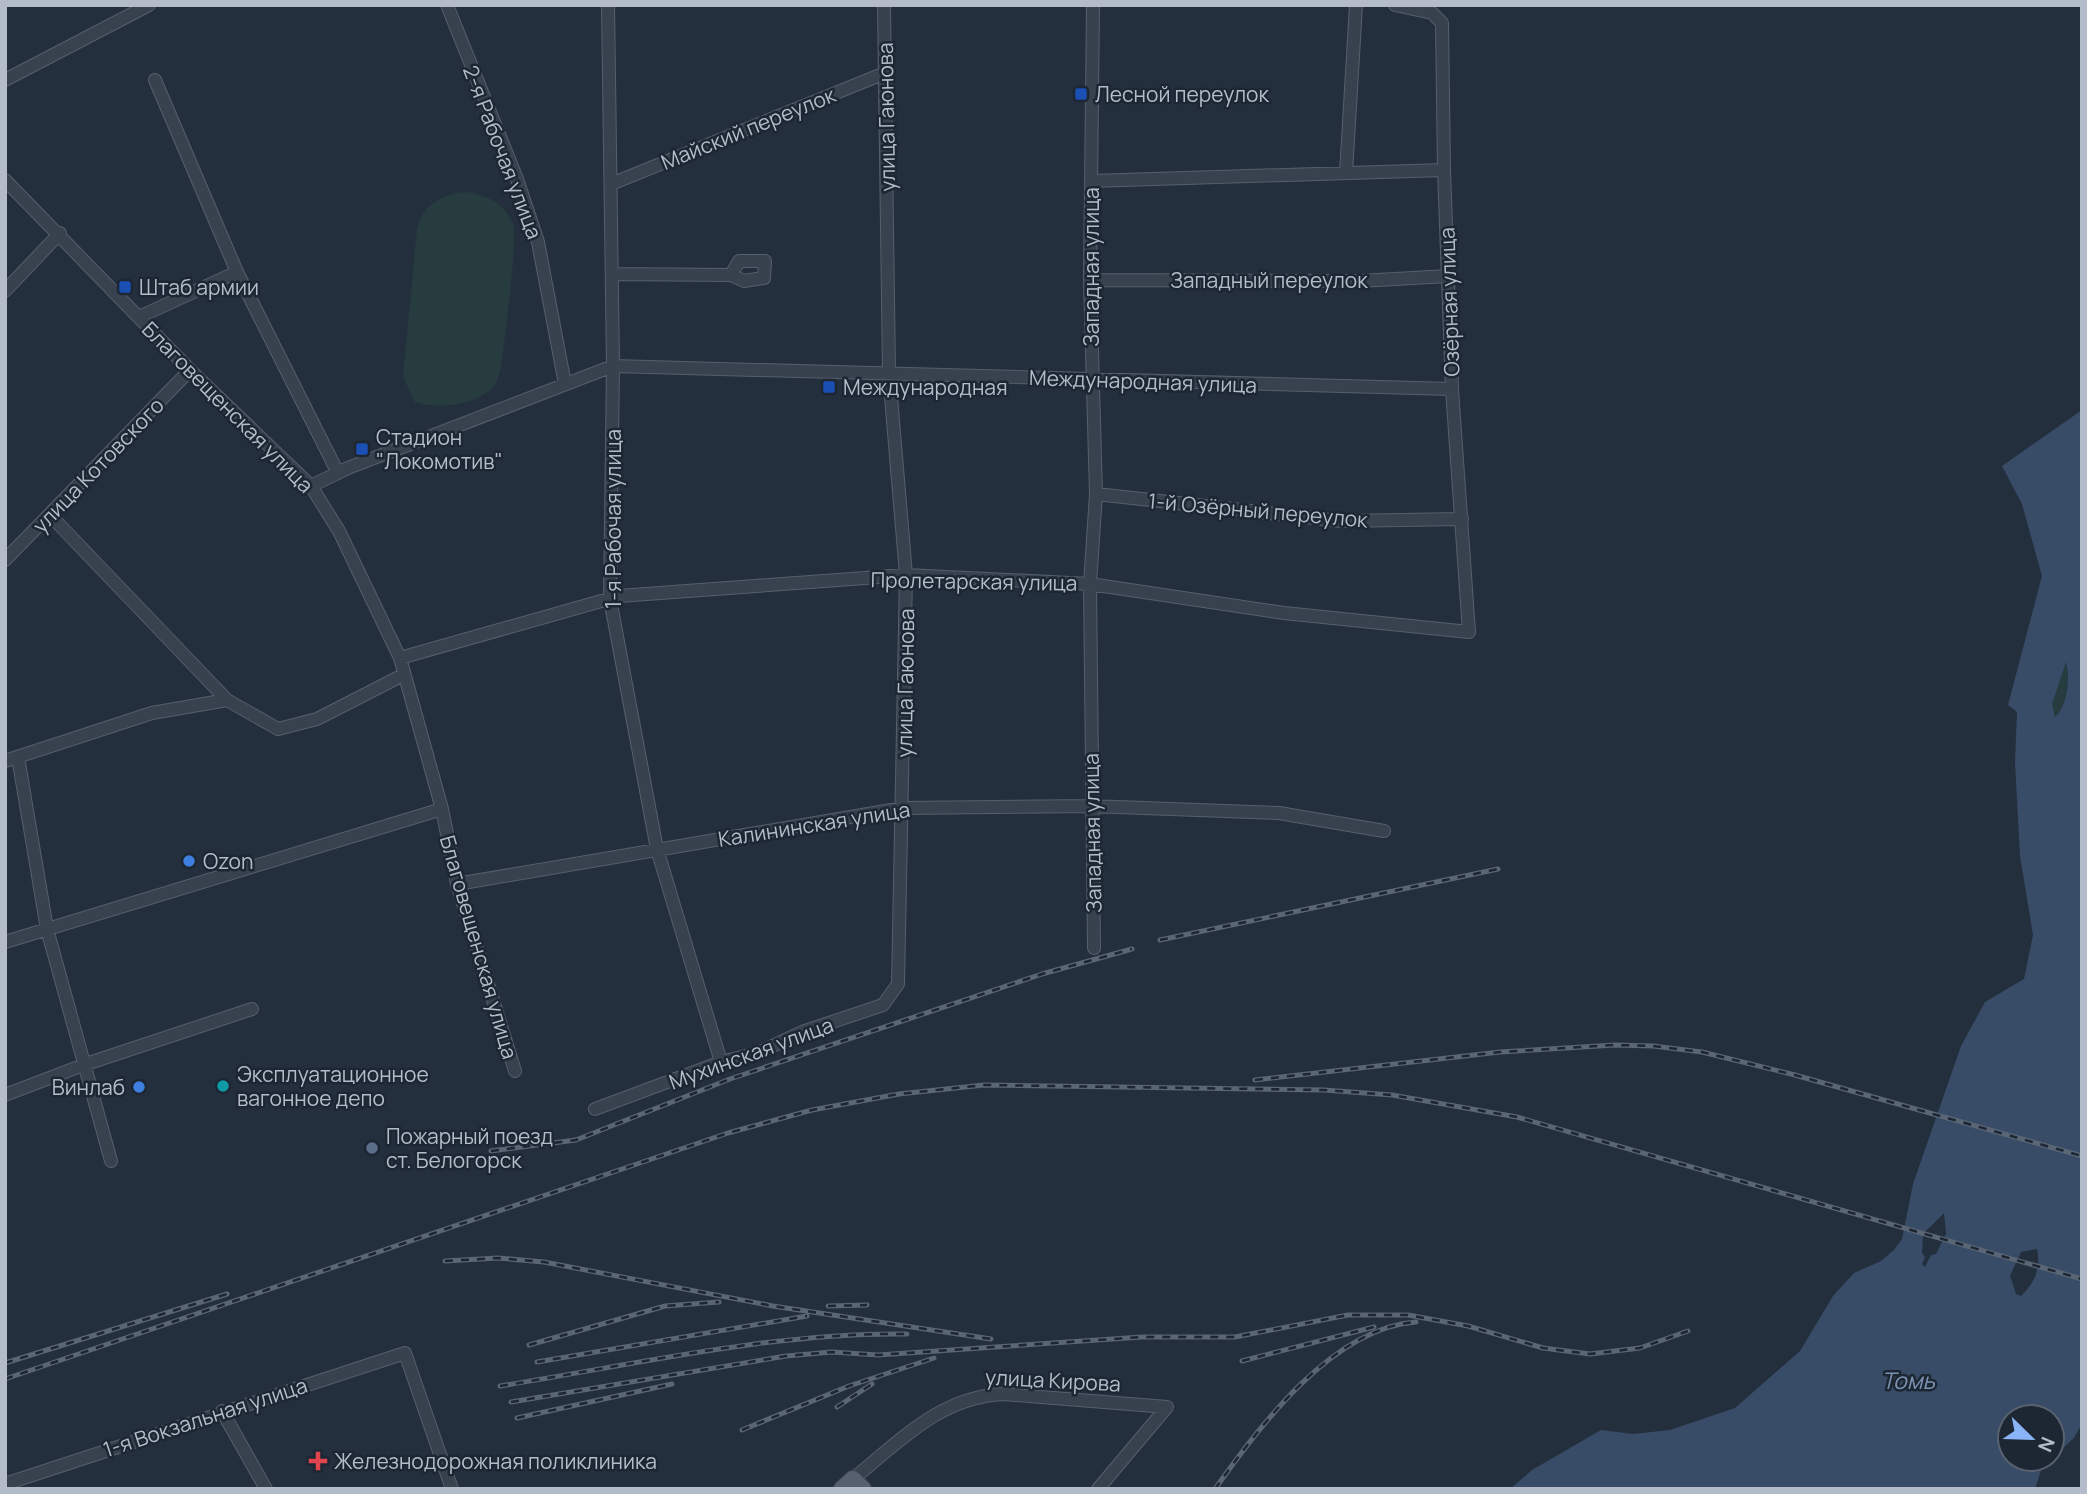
<svg xmlns="http://www.w3.org/2000/svg" width="2087" height="1494" font-family="Manrope,sans-serif">
  <rect width="100%" height="100%" fill="#242f3e"/>
  <path fill="#263c3f" d="M467,192C488,196 505,203 513,225C518,240 504,343 501,367C499,373 498,382 493,387C476,405 438,410 415,402L403,377L417,228C423,204 444,193 467,192Z
    M2066,660C2069,678 2069,704 2054,717L2052,704Z"/>
  <path fill="#394c67" fill-rule="evenodd" d="M2082,410V1424L2074,1438L2052,1458V1417H2010V1459H2051L2042,1467L2035,1489H1510L1532,1470L1601,1430L1633,1434L1670,1430L1735,1408L1800,1351L1833,1296L1854,1273L1881,1261L1894,1250L1902,1239L1913,1184L1961,1046L1985,1002L2024,979L2033,935L2020,856L2015,762L2017,712L2008,705L2042,576L2022,504L2002,466ZM2066,662C2070,678 2068,705 2055,717L2052,704ZM1944,1213L1946,1234L1936,1254L1931,1255L1925,1267L1922,1264L1925,1257L1922,1253L1923,1234ZM2037,1249C2041,1269 2035,1282 2021,1296L2016,1294L2010,1276L2021,1252Z"/>
  <g fill="none" stroke-linecap="round" stroke-linejoin="round">
    <g stroke="#565f6c" stroke-width="14">
      <path id="minor" d="M447,5L517,179L538,242L565,384
        M608,5L613,366L610,599L657,849L721,1062
        M1093,5L1090,280L1096,494L1090,584L1094,948
        M5,80L149,5
        M155,80L237,272L338,473
        M1346,173L1356,5
        M5,180L190,370L311,486L339,531L400,658L442,809L457,884L515,1071
        M1091,181L1444,170
        M611,184L885,73
        M612,274L731,275L744,281L764,278L765,261H739L731,275
        M1090,280L1360,281L1448,276
        M5,291L60,233
        M139,317L237,272
        M311,486L348,468L613,366L1452,389
        M1096,494L1341,521L1462,519
        M50,515L227,700
        M5,560L190,370
        M400,658L619,596L906,575L1090,584L1284,613L1469,632L1452,389L1444,170L1442,23L1432,13L1395,5
        M18,757L47,929L111,1161
        M5,761L152,713L227,700L278,729L317,719L403,675
        M457,884L903,808L1090,806L1279,813L1384,831
        M5,942L442,809
        M5,1095L86,1064L252,1009
        M595,1109L721,1062L758,1053L802,1032L883,1005L898,984L906,575L889,373L884,5
        M222,1411L266,1489
        M853,1479C900,1441 940,1397 1003,1394L1167,1407
        M5,1484L405,1353L452,1489
        M1098,1489L1167,1407"/>
    </g>
    <g stroke="#414a57" stroke-width="18">
      <path id="major" d="M842,1489L853,1479L863,1489"/>
    </g>
    <use href="#minor" stroke="#38414e" stroke-width="12"/>
    <use href="#major" stroke="#56606e" stroke-width="16"/>
    <g stroke="#5a6575" stroke-width="5">
      <path id="rail" d="M1160,940L1498,869
        M1255,1080L1500,1052L1615,1045L1653,1046L1702,1052L1795,1075L2082,1156
        M491,1151L576,1140L730,1079L1042,974L1132,949
        M445,1261L498,1258L544,1262L773,1306L991,1339
        M828,1306L867,1305
        M529,1345L665,1306L719,1302
        M1242,1361L1374,1327
        M537,1362L807,1316
        M5,1363L227,1294
        M5,1379L728,1133L812,1110L899,1094L984,1085L1324,1090L1392,1095L1517,1117L2082,1279
        M500,1386C632,1365 774,1332 907,1334
        M511,1402L786,1356L832,1352L878,1355L1142,1337H1235L1348,1315H1408L1468,1326L1543,1348L1590,1354L1640,1348L1688,1331
        M837,1407L872,1384
        M517,1418L672,1384
        M742,1430L849,1386L934,1358
        M1215,1489C1260,1426 1332,1328 1416,1322"/>
    </g>
    <use href="#rail" stroke="#1d2633" stroke-width="2.5" stroke-dasharray="8" stroke-linecap="butt"/>
  </g>
  <g fill="#1a4fb4" stroke="#1d2633" stroke-width="2.5">
    <rect x="1074" y="87" width="14" height="14" rx="3.5"/>
    <rect x="118" y="280" width="14" height="14" rx="3.5"/>
    <rect x="822" y="380" width="14" height="14" rx="3.5"/>
    <rect x="355" y="442" width="14" height="14" rx="3.5"/>
  </g>
  <g fill="#3f7fe0" stroke="#1d2633" stroke-width="2.5">
    <circle cx="189" cy="861" r="7"/>
    <circle cx="139" cy="1087" r="7"/>
  </g>
  <circle fill="#0f9aa8" stroke="#1d2633" stroke-width="2.5" cx="223" cy="1086" r="7"/>
  <circle fill="#5c6f8a" stroke="#1d2633" stroke-width="2.5" cx="372" cy="1148" r="7"/>
  <path fill="#e0444e" stroke="#1d2633" stroke-width="2.5" d="M314.5 1450.5h7v7h7v7h-7v7h-7v-7h-7v-7h7z"/>
  <g text-anchor="middle" dominant-baseline="central" stroke-width="5" stroke-linejoin="round" paint-order="stroke">
    <g font-size="21" fill="#b4bcc9" stroke="#1d2633" text-anchor="start">
      <text x="1095" y="94">Лесной переулок</text>
      <text x="139" y="287">Штаб армии</text>
      <text x="843" y="387">Международная</text>
      <text x="376" y="437">Стадион<tspan x="376" dy="24">"Локомотив"</tspan></text>
      <text x="203" y="861">Ozon</text>
      <text x="237" y="1074">Эксплуатационное<tspan x="237" dy="24">вагонное депо</tspan></text>
      <text x="125" y="1087" text-anchor="end">Винлаб</text>
      <text x="386" y="1136">Пожарный поезд<tspan x="386" dy="24">ст. Белогорск</tspan></text>
      <text x="334" y="1461">Железнодорожная поликлиника</text>
    </g>
    <g font-size="21" fill="#b4bcc9" stroke="#1d2633">
      <text transform="translate(886 117) rotate(-91)">улица Гаюнова</text>
      <text transform="translate(748 128) rotate(-22)">Майский переулок</text>
      <text transform="translate(503 152) rotate(69)">2-я Рабочая улица</text>
      <text transform="translate(1091 267) rotate(-90)">Западная улица</text>
      <text x="1269" y="280">Западный переулок</text>
      <text transform="translate(1449 302) rotate(-92)">Озёрная улица</text>
      <text transform="translate(1143 381) rotate(2)">Международная улица</text>
      <text transform="translate(228 407) rotate(45)">Благовещенская улица</text>
      <text transform="translate(98 465) rotate(-46)">улица Котовского</text>
      <text transform="translate(1258 510) rotate(5)">1-й Озёрный переулок</text>
      <text transform="translate(613 519) rotate(-90)">1-я Рабочая улица</text>
      <text transform="translate(974 581) rotate(1)">Пролетарская улица</text>
      <text transform="translate(905 683) rotate(-89)">улица Гаюнова</text>
      <text transform="translate(814 824) rotate(-9)">Калининская улица</text>
      <text transform="translate(1092 833) rotate(-91)">Западная улица</text>
      <text transform="translate(479 947) rotate(74)">Благовещенская улица</text>
      <text transform="translate(751 1053) rotate(-20)">Мухинская улица</text>
      <text transform="translate(1053 1380) rotate(3)">улица Кирова</text>
      <text transform="translate(205 1417) rotate(-18)">1-я Вокзальная улица</text>
    </g>
    <g font-size="23" font-style="italic" fill="#7c92b1" stroke="#1d2633">
      <text x="1908" y="1380">Томь</text>
    </g>
  </g>
  <rect width="2087" height="1494" fill="none" stroke="#b4bcc9" stroke-width="14"/>
  <g transform="translate(2031 1438) rotate(113)"><circle r="33" fill="#1d2633" stroke="#59626f" stroke-width="2"/>
  <path d="M0-5L12 26L0 18L-12 26Z" fill="#8ab4f8"/>
  <text y="-10" font-size="19" font-weight="bold" text-anchor="middle" fill="#b4bcc9">N</text>
  </g>
</svg>
